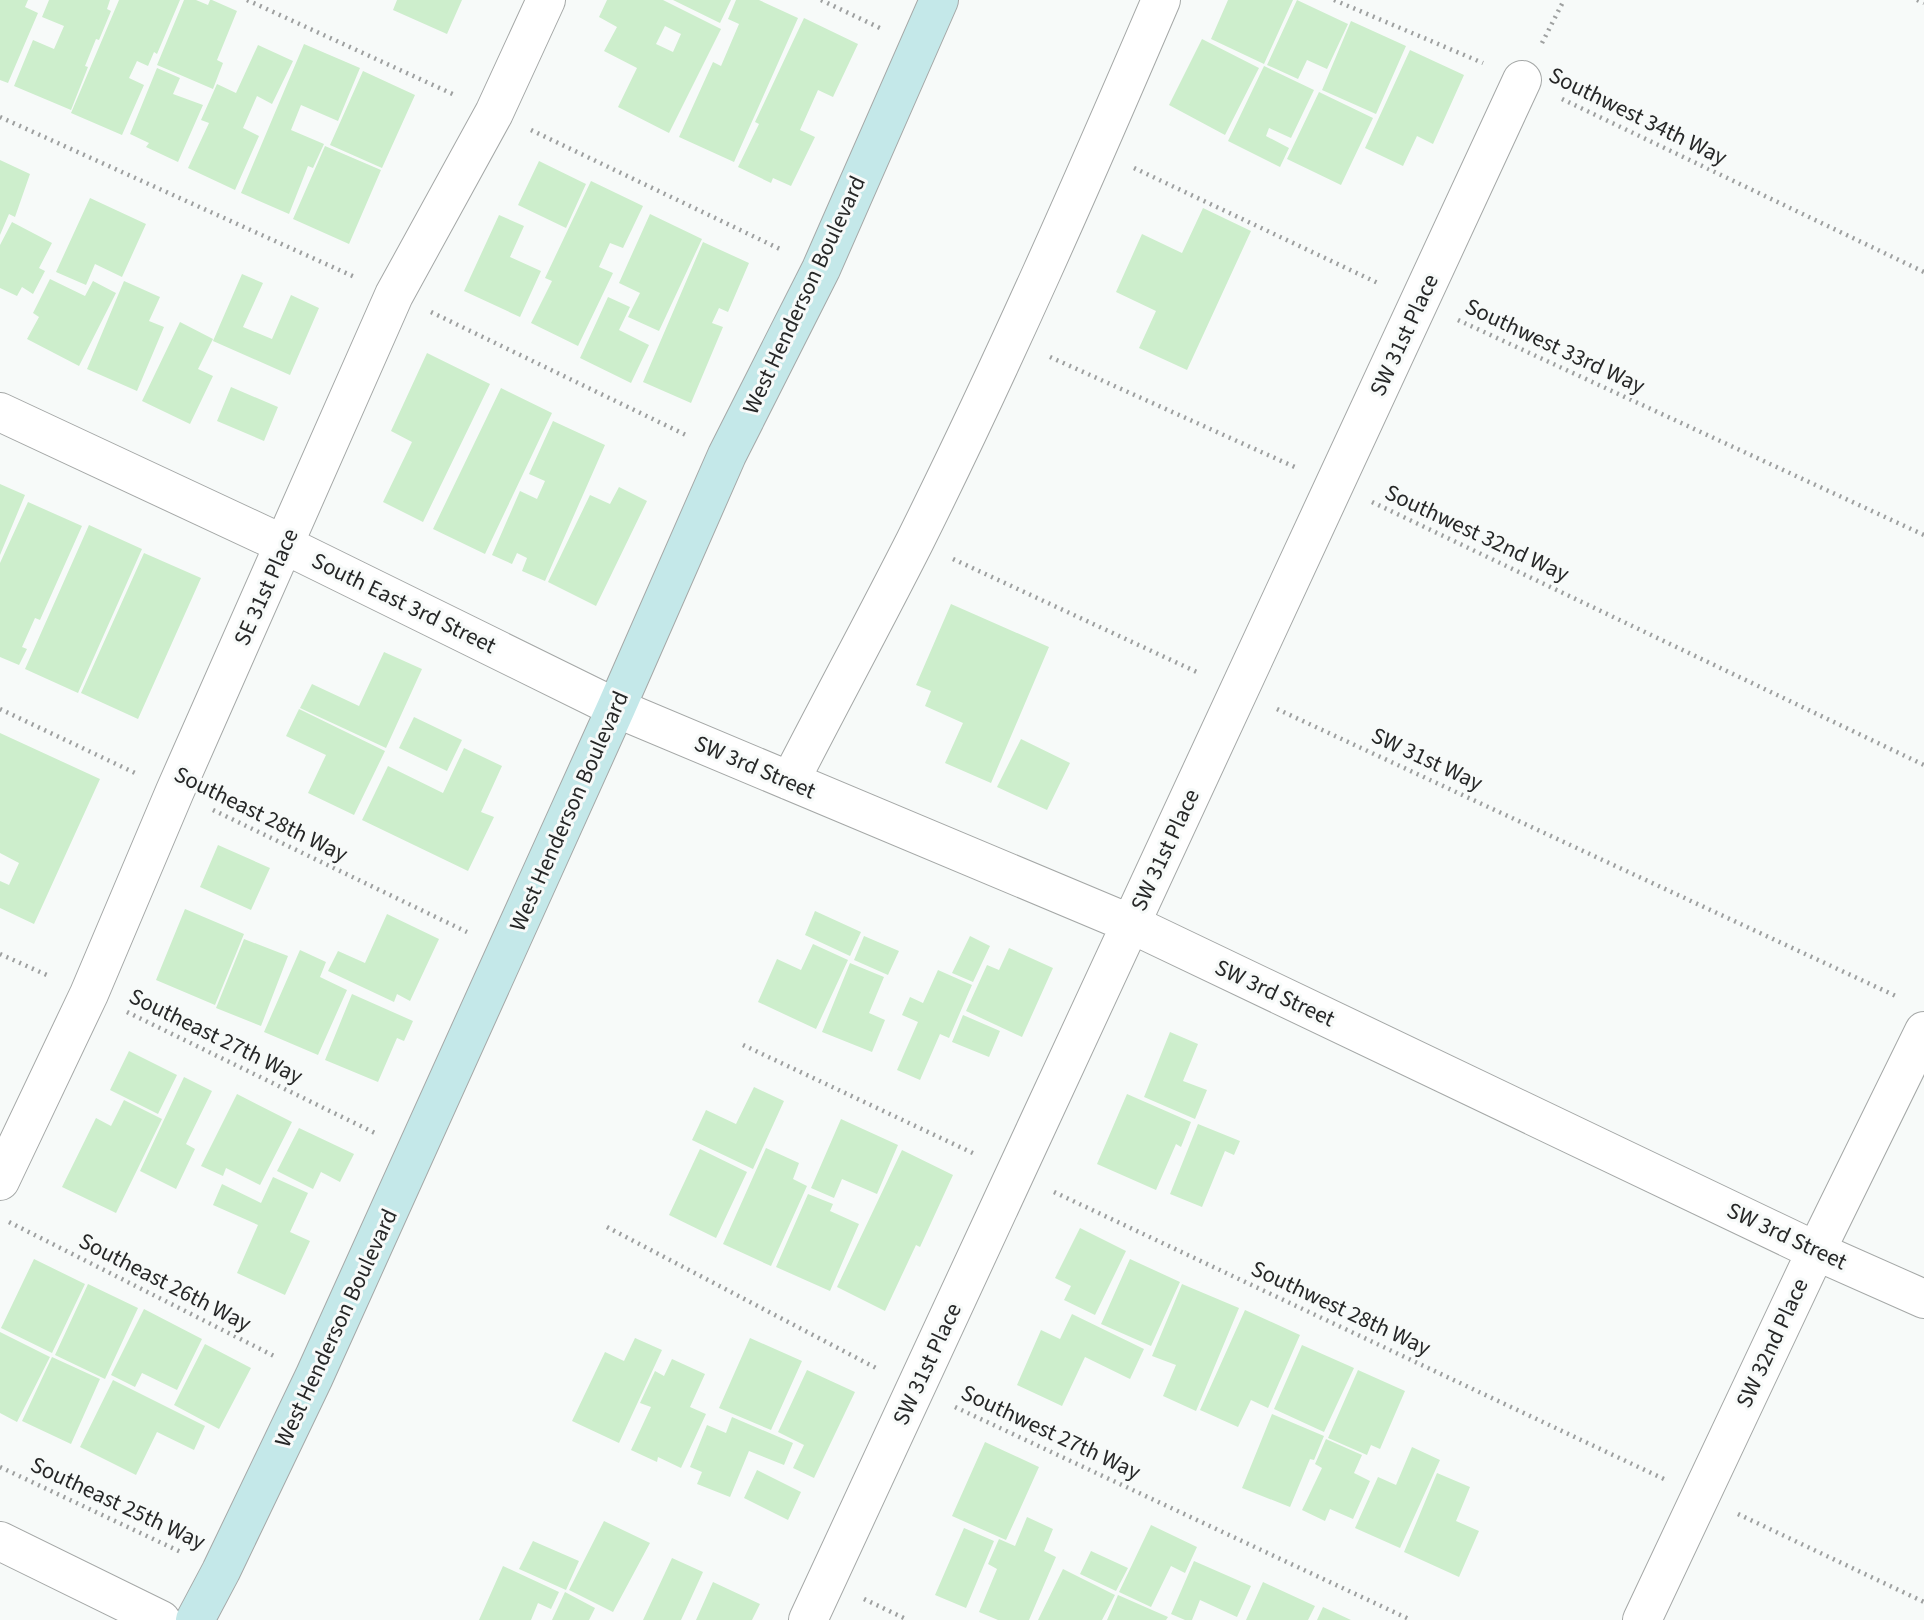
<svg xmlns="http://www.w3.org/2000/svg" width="1924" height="1620" font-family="'Source Sans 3',sans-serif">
  <rect width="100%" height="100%" fill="#f7faf9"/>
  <path fill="#cdeecc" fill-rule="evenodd" d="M0,0H28L25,7L38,13L8,83L0,80Z
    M49,0H110L107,9L111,11L99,40L96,39L85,66L88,67L71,110L14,86L33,40L54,49L64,26L42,17Z
    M119,0H180L157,54L154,52L148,66L137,61L129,78L144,85L122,135L71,113Z
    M184,0H196L208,5L210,0H212L237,11L217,60L223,63L213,89L157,65Z
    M397,0H462L447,34L393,10Z
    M607,0H663L721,29L669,133L618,107L637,68L604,51L617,27L599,17ZM665,26L681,34L673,52L656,44Z
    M673,0H731L720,23Z
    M736,0H759L798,18L734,162L679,137L713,62L721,66L739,24L728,19Z
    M1228,0H1293L1264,64L1211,39Z
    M1297,0L1348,24L1327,69L1307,60L1298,79L1267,65Z
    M804,18L858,44L833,97L818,90L800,130L815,137L791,186L773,178L771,183L738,167L759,124L755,122Z
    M1351,21L1406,46L1376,114L1322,90Z
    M1202,39L1259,68L1225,135L1169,105Z
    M304,44L360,68L338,121L301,105L291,130L324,144L313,168L308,166L289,214L241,193Z
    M258,45L293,61L272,104L257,96L243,128L259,136L235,190L188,168L209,123L201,120L217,84L236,93Z
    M1410,50L1464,75L1433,144L1417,136L1403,166L1365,148Z
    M1264,66L1314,90L1291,138L1269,128L1266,136L1289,148L1280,167L1228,141Z
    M157,68L180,78L173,94L203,105L178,162L146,147L149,143L130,134Z
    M363,71L415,95L382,168L330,145Z
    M1319,92L1373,118L1341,185L1287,159Z
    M325,146L381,170L349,244L293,219Z
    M0,160L30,174L15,217L9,214L0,235Z
    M539,161L586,184L566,228L518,205Z
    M591,181L643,206L623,248L610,243L599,267L613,273L578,346L531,323L552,281L545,278Z
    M90,198L146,224L122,277L95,264L86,285L56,272Z
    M1203,208L1251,231L1187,370L1139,348L1156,311L1116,292L1142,234L1182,253Z
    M650,214L702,239L659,331L628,317L640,293L619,283Z
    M499,215L524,226L510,257L541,271L520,317L464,291Z
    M12,222L52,243L39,268L45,271L33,294L22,287L17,296L0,288V245Z
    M703,242L749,263L728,312L719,308L712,323L723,327L691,403L643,382Z
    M242,274L263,283L243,327L272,339L291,295L319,308L290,375L213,341Z
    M50,279L85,296L93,281L116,293L79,366L27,339L39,317L33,313Z
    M124,281L160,297L149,321L164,327L137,391L87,369Z
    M608,297L630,307L619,330L649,345L631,383L580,358Z
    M180,322L213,339L198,369L213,376L190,424L142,401Z
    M427,353L490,384L423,522L383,502L412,442L391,431Z
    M231,387L278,407L264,441L217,421Z
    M501,388L552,413L485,554L433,529Z
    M553,421L605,445L545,581L522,571L527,558L517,553L512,564L492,555L520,491L537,499L545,481L529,474Z
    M0,484L25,495L0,555Z
    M619,487L647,501L596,606L548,582L590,495L610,504Z
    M28,502L82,526L40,620L35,618L22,647L27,649L19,665L0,657V563Z
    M89,525L142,549L78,693L25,669Z
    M144,553L201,578L138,719L81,693Z
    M951,604L1049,647L991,783L945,763L963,723L925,706L931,691L916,685Z
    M384,652L422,669L386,748L300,708L312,684L359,706Z
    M299,709L385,751L354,815L308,793L326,755L286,736Z
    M414,717L462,740L447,771L399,748Z
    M0,733L100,779L34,924L0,908V881L9,885L19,863L0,853Z
    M1021,739L1070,763L1047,810L997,787Z
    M464,748L502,766L481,812L494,817L468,871L362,820L388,766L443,793Z
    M218,845L270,868L251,910L200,887Z
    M185,909L244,934L215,1005L156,980Z
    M815,911L861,932L850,956L805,935Z
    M387,914L439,939L410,1001L397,994L394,1002L328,971L338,951L365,963Z
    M864,936L899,951L888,975L854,960Z
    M970,936L990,946L973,982L952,973Z
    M244,939L288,956L261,1026L216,1008Z
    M813,944L848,960L816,1029L758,1002L777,959L801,970Z
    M1009,948L1053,968L1022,1037L966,1011L987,965L999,970Z
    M300,950L326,962L320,977L347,990L318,1055L264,1032Z
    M850,963L884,977L869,1013L885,1020L872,1052L822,1032Z
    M938,970L972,985L949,1038L940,1034L920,1080L897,1070L918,1022L902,1015L910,997L923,1003Z
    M352,994L413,1021L404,1041L397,1038L378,1082L325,1060Z
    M963,1015L1000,1031L989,1057L952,1042Z
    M1170,1032L1198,1044L1183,1081L1207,1090L1195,1119L1144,1097Z
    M129,1051L177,1075L158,1114L110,1090Z
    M184,1077L212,1091L186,1144L195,1149L176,1189L140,1171Z
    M754,1087L784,1101L753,1169L692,1140L706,1110L736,1124Z
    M237,1094L292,1122L260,1185L226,1168L223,1176L201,1166Z
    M1127,1094L1191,1122L1181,1147L1176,1144L1156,1190L1097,1164Z
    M124,1100L162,1119L116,1213L62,1187L96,1118L111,1126Z
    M841,1119L898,1145L877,1194L842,1179L834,1198L811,1188Z
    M1198,1124L1240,1141L1234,1155L1225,1151L1202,1207L1170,1194Z
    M299,1128L354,1154L340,1182L321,1172L313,1189L277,1171Z
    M766,1148L799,1163L793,1179L807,1186L771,1266L723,1244Z
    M700,1149L747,1172L716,1238L669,1215Z
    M902,1150L953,1175L920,1247L916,1245L885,1311L837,1287Z
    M273,1177L308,1193L290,1232L310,1241L285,1295L237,1273L258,1225L213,1205L222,1184L261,1203Z
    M808,1194L833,1204L830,1211L859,1224L830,1291L776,1267Z
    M1080,1228L1126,1251L1095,1315L1064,1300L1071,1286L1055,1278Z
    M34,1259L85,1284L52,1353L1,1328Z
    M1130,1259L1180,1282L1151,1346L1101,1324Z
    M88,1284L138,1308L105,1379L55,1355Z
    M1182,1284L1239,1308L1196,1411L1163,1396L1176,1365L1152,1356Z
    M144,1309L202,1339L177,1390L142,1373L135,1387L111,1375Z
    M1245,1310L1300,1335L1268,1408L1251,1400L1238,1427L1200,1410Z
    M1072,1314L1144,1349L1130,1379L1085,1357L1062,1406L1017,1385L1041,1330L1060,1339Z
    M0,1332L50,1357L17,1422L0,1413Z
    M635,1338L662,1350L619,1443L572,1421L605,1352L624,1361Z
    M750,1338L802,1361L771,1430L719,1408Z
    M205,1344L251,1368L219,1429L174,1405Z
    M1302,1345L1354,1368L1324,1432L1274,1409Z
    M52,1357L100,1379L71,1444L22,1421Z
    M672,1359L705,1374L690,1407L706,1414L681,1468L658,1457L657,1462L631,1450L651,1407L640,1403L655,1371L664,1376Z
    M807,1370L855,1392L814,1478L793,1468L804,1445L778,1432Z
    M1358,1370L1405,1391L1380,1449L1371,1445L1367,1455L1328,1438Z
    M113,1380L205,1426L194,1450L157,1432L136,1475L80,1447Z
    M1272,1414L1324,1436L1314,1460L1310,1459L1290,1507L1242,1488Z
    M732,1417L793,1443L784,1465L749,1451L730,1497L697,1484L702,1472L690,1467L707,1425L726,1433Z
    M1326,1439L1362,1455L1354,1473L1370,1481L1353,1519L1330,1509L1325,1521L1302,1510L1322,1468L1315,1464Z
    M985,1442L1039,1467L1006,1540L952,1516Z
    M1412,1447L1440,1460L1400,1548L1355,1528L1378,1477L1396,1485Z
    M757,1470L801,1492L788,1520L744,1498Z
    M1437,1473L1470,1487L1456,1521L1479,1531L1459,1577L1404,1552Z
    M1027,1517L1053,1529L1044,1551L1056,1557L1029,1620H998L979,1612L997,1569L988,1564L999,1539L1015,1546Z
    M604,1521L650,1543L613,1612L569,1590Z
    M1151,1525L1197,1547L1185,1573L1171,1566L1151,1607L1119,1592Z
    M964,1528L994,1541L966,1608L935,1595Z
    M533,1541L579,1561L566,1590L519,1569Z
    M1091,1551L1128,1568L1116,1591L1080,1574Z
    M672,1558L703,1572L681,1620H643Z
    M1194,1561L1251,1586L1237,1617L1200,1600L1192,1620H1185L1171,1614Z
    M503,1566L559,1592L551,1609L538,1603L531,1620H479Z
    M1063,1569L1115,1595L1102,1620H1038Z
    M713,1582L760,1604L752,1620H696Z
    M1263,1582L1315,1606L1308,1620H1246Z
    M565,1592L595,1608L589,1620H552Z
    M1118,1595L1168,1617L1166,1620H1107Z
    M1323,1607L1351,1620H1317Z"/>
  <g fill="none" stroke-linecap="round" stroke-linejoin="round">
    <g stroke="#a5a8a7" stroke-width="40">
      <path id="street" d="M0,412L285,545L616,708L1131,924L1816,1251L1924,1299
        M790,781C831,701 874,622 915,541C1003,364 1083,182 1161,0
        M0,1181L89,994L175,791L394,295L494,113L546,0
        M0,1541L161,1620
        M808,1620L1522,80
        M1642,1620L1816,1251L1924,1031"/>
    </g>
    <g stroke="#a5a8a7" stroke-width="40">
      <path id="secondary" d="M195,1620L221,1571L314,1377L616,708L727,455L821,269L939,0"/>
    </g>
    <path stroke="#9ea0a0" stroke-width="4.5" stroke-dasharray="2 5" stroke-linecap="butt" d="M247,0L457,96
      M821,0L882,29
      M1334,0L1483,63
      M1917,0L1924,3
      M1542,43L1564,0
      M1562,99L1924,272
      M0,117L357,278
      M531,130L782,250
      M1134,168L1380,284
      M431,312L688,436
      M1458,320L1924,535
      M1050,357L1297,468
      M1372,502L1924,765
      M953,559L1199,673
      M0,709L135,773
      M1277,709L1898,997
      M213,810L467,932
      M0,954L49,976
      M127,1012L377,1134
      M743,1045L977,1155
      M1054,1192L1664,1479
      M9,1222L276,1357
      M607,1227L878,1369
      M955,1407L1411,1620
      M0,1467L183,1553
      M1738,1514L1924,1602
      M864,1599L908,1620"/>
    <use href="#street" stroke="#fff" stroke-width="38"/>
    <use href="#secondary" stroke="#c4e8e9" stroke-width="38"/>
  </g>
  <g text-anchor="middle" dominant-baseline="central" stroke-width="6" stroke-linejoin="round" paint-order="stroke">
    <g font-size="23" fill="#262727" stroke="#f7faf9">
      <text transform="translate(1638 116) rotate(26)">Southwest 34th Way</text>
      <text transform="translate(804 295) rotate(-65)">West Henderson Boulevard</text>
      <text transform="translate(1404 335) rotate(-65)">SW 31st Place</text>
      <text transform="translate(1555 346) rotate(25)">Southwest 33rd Way</text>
      <text transform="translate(1477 533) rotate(25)">Southwest 32nd Way</text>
      <text transform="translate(266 587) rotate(-66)">SE 31st Place</text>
      <text transform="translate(404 603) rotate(26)">South East 3rd Street</text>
      <text transform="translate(1427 759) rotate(25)">SW 31st Way</text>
      <text transform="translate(755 767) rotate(23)">SW 3rd Street</text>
      <text transform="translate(569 811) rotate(-66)">West Henderson Boulevard</text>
      <text transform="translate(261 814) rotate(26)">Southeast 28th Way</text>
      <text transform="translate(1165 850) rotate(-65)">SW 31st Place</text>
      <text transform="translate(1275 993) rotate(25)">SW 3rd Street</text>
      <text transform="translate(216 1036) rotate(26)">Southeast 27th Way</text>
      <text transform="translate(1787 1236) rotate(25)">SW 3rd Street</text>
      <text transform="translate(165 1282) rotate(27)">Southeast 26th Way</text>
      <text transform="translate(1341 1308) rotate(25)">Southwest 28th Way</text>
      <text transform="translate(336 1328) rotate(-65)">West Henderson Boulevard</text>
      <text transform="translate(1772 1343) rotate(-65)">SW 32nd Place</text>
      <text transform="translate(927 1364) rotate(-65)">SW 31st Place</text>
      <text transform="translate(1051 1432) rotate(25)">Southwest 27th Way</text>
      <text transform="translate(118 1503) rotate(25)">Southeast 25th Way</text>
    </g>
  </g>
</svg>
